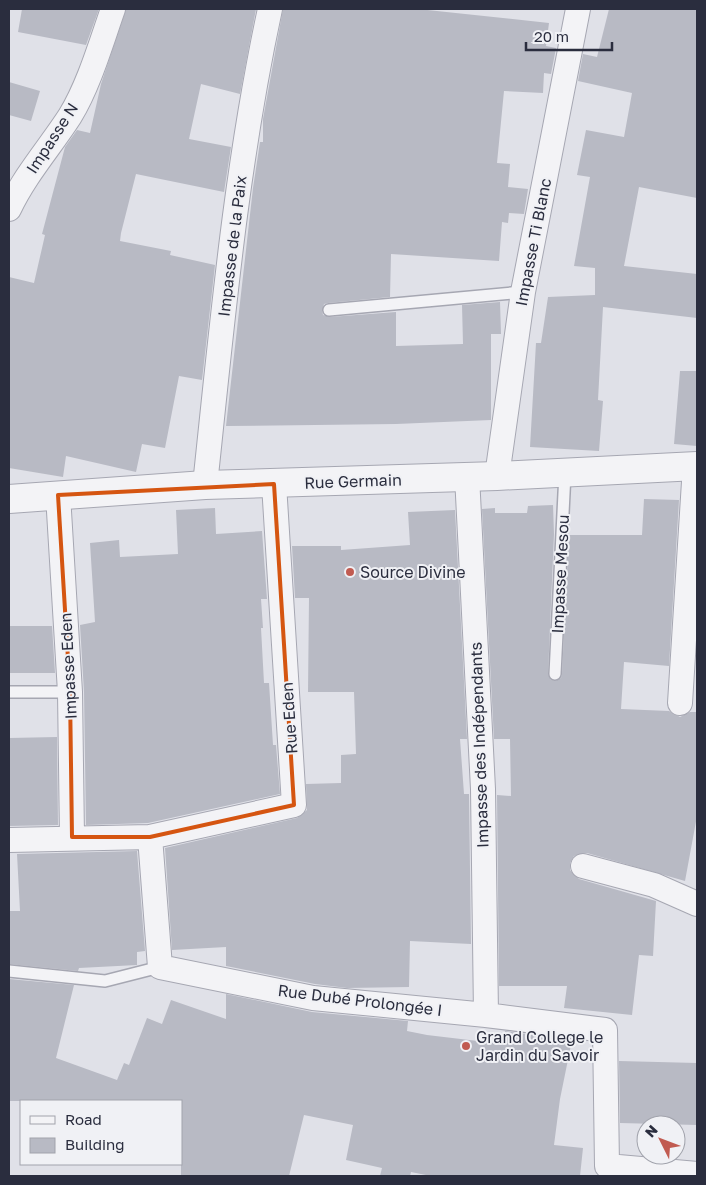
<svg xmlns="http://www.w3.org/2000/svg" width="706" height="1185" font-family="'Golos Text',sans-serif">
  <rect width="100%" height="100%" fill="#e0e1e8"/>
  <path fill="#b8bac4" d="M22,9H99L86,45L18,32Z
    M126,9H256L240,94L201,84L189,139L231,147L224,192L136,174L121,233L120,241L171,251L170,255L215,265L202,380L179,376L165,448L142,444L136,472L66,456L63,477L9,468V277L34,283L45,235L42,234L65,147L77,130L90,133L101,84Z
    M283,9H418L549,23L546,46L556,48L551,74L544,73L543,93L504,91L497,163L510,164L508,187L528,189L524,214L509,213L508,223L502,222L499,261L391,254L390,297L328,303L324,304L322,310L323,315L330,317L396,312V346L463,344L462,305L500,302L501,334H491V420L396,424L226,426L253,188L260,142H263V119Z
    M609,9H697V198L639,187L624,266L697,274V318L603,307L598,400L603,401L599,451L530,447L536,343H541L548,297L595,295V268L574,266L590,177L577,175L586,130L624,137L632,93L578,81L583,54L597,57Z
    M9,82L40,91L31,121L9,115Z
    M680,371H697V446L674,444Z
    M644,499L679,500L669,666L624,662L621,709L669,711L680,717L690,712H697V816L685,881L587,853L574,856L570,863V870L579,879L656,901L653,956L639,955L632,1015L564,1008L567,986H499L497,795L511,796L510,739H494L482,509L495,508V513H527L528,506L553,505L554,534L548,674L551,680L555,681L561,678L562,674L569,535H642Z
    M215,508L216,534L262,531L267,599H261L263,628H261L264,683H269L273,745H276L280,794L148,823L86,825L84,692L80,625L95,622L90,543L119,540L120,557L178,554L176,510Z
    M455,510L467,739H460L464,794H469L471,944L410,941L409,987L347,988L315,984L226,966V947L172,950L165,848L297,818L307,810L306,784L341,783V755L356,754L354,692H308L309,598H295L292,546H341V550L410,545L408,512Z
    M9,626H52L55,673H9Z
    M57,737L58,825L9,826V738Z
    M137,851L145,951L137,952V965L79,968L78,971L9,964V911H20L17,854Z
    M9,979L74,985L56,1058L117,1080L124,1063L129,1065L147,1018L162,1024L171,1000L226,1019V994L312,1012L408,1021L407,1031L427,1035L503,1044L505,1031L572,1040L560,1099L554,1145L583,1148L580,1176H431L411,1172L410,1176H380L382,1168L346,1160L353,1125L304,1115L289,1176H181V1101H9Z
    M619,1061L697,1063V1125L620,1123Z"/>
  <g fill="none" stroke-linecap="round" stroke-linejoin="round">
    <g stroke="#a6a7b2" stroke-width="14">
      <path id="service" d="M329,310L523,292
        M555,674L565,473
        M9,692H70
        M9,971L105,981L160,967"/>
    </g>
    <g stroke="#a6a7b2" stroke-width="26">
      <path id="minor" d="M9,209C25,175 50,147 70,116C89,85 101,43 113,9
        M467,476L483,789L486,1015
        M497,476L523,292L578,9
        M205,485C222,325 236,166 270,9
        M58,495L70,692L72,837
        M680,703L695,466
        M150,837L294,805L274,484
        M9,840L150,837L160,967L313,998L486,1015L605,1030L607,1166L697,1174
        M583,866L654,885L697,904"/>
    </g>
    <g stroke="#a6a7b2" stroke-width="30">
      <path id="tertiary" d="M9,499L205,485L497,476L697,466"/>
    </g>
    <use href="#service" stroke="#f3f3f6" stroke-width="11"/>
    <use href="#minor" stroke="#f3f3f6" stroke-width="24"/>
    <use href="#tertiary" stroke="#f3f3f6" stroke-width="28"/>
  </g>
  <path fill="none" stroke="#d55511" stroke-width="4" stroke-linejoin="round" d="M274,484L294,805L150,837H72L70,692L58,495Z"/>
  <g fill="#c15b51" stroke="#f0f1f5" stroke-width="2">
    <circle cx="350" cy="572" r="5"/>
    <circle cx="466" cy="1046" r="5"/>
  </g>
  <g text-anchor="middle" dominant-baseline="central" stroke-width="4" stroke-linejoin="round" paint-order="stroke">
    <g font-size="16" fill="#2a2d3e" stroke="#f0f1f5">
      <text transform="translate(52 138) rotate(-57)">Impasse N</text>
      <text transform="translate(533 242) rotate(-79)">Impasse Ti Blanc</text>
      <text transform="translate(232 246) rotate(-83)">Impasse de la Paix</text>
      <text transform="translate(353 481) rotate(-2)">Rue Germain</text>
      <text transform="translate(560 574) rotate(-87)">Impasse Mesou</text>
      <text transform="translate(68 666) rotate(-93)">Impasse Eden</text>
      <text transform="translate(289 718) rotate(-94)">Rue Eden</text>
      <text transform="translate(479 745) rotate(-92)">Impasse des Indépendants</text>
      <text transform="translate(360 1000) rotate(7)">Rue Dubé Prolongée I</text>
    </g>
    <g font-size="16" fill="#2a2d3e" stroke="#f0f1f5" text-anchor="start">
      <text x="360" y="572">Source Divine</text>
      <text x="476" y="1037">Grand College le<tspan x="476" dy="18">Jardin du Savoir</tspan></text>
    </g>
  </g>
  <rect width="706" height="1185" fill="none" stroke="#2a2d3e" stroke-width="20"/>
  <rect x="20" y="1100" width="162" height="65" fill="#f0f1f5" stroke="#a1a3ac"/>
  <rect x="30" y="1116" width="25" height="8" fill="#f3f3f6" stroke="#a1a3ac"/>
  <text x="65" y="1125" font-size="15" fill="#2a2d3e">Road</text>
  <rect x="30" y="1138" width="25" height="15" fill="#b8bac4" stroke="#a1a3ac"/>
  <text x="65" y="1150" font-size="15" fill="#2a2d3e">Building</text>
  <g transform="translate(661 1140) rotate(312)"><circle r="24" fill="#f0f1f5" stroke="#a1a3ac"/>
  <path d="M0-4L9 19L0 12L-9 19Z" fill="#c15b51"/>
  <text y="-8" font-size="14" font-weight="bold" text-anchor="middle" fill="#2a2d3e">N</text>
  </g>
  <path d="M526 42v8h86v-8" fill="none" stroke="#2a2d3e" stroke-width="2.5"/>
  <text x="534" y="42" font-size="15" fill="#2a2d3e" stroke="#f0f1f5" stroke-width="4" paint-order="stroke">20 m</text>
</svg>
